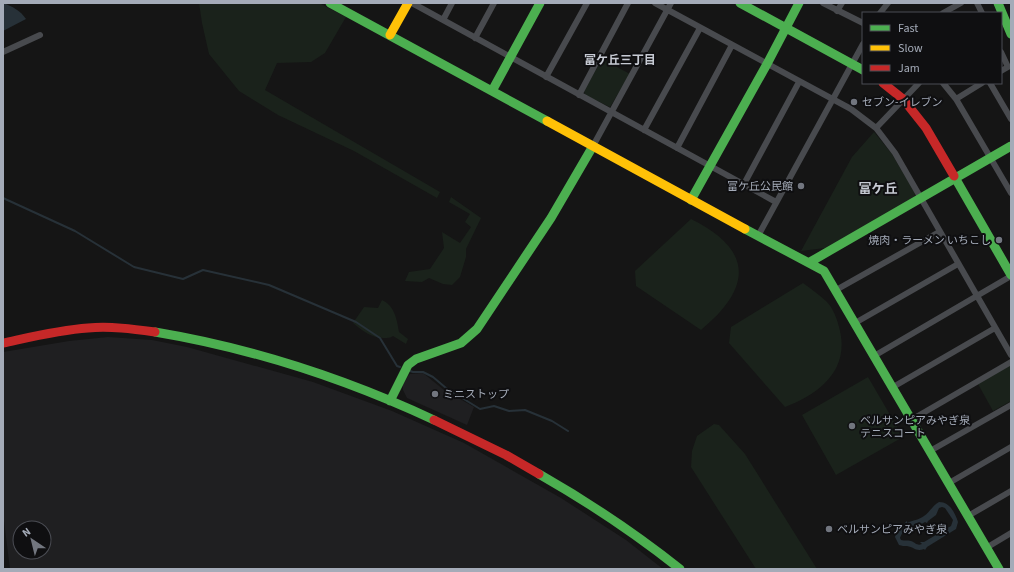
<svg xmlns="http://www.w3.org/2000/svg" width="1014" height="572" font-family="'Source Sans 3','Noto Sans JP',sans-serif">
  <rect width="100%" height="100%" fill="#151515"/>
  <path fill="#1f1f21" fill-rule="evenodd" d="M108,337L152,340L187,347L313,382L392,411L464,443L561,498L626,540L663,569H10L3,513V352L69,341ZM20,528H44V552H20Z
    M423,373L444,390L474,407L467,425L407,398L403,390V385L408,376L410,374Z"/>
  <path fill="#1a221b" d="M199,3H319L346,17L325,53L311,62L277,63L265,90L440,192L437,198L354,151L278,115L239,91L209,54L202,23Z
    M602,59L630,74L610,107L585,95L584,91Z
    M874,132L892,154L915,193L914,198L825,248L801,251L852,157Z
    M451,197L481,218L466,249V257L460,277L452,285L443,284L429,278L422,282L405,281L409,272L430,269L444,248L442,232L460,243L471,227L465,222L470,214L449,202Z
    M691,219C754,250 752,288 701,330L636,286L635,271Z
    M803,283C811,289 820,295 827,302C833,308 837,319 839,327C851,369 820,394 785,407L729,343L731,327Z
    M382,300C395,306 397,320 399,332L408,339L406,344L393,336C390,338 388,338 384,338C371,338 363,331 353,323L364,307L378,308Z
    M1011,365V401L993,411L978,384Z
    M868,377L903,437L836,475L802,415Z
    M714,424L719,425L745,454L817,569H756L691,467L692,451L697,436Z"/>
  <path fill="#273138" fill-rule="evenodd" d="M3,3C12,6 21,11 26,19L3,31Z
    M939,502C950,502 955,513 958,522L956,529L927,547L925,550L924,549C916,552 914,547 907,546C904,546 902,546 899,545L895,537L897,530L907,521V523C913,520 919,520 924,516C930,512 932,506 939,502ZM942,507L945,508L953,520L951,526L924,542H920L922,544C917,546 916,543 911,541C907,540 905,541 901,540L900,538C904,526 916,528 925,522L927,523L928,521L936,515L939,508Z"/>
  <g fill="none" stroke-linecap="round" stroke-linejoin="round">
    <path stroke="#273138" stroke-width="2" d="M3,198L75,231L134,267L183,279L203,270L269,285L356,322L380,338L397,366L400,367
      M410,371L413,372H423L433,377L446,388L480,409L494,406L509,411L525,410L552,421L568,431"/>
    <path stroke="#484a4e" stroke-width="6" d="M412,3L776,202
      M655,3L851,109L876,128L895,153L1011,355
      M823,3L863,23
      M977,3L982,13
      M837,11L842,3
      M880,13L888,3
      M943,13L961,3
      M443,20L452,3
      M475,38L494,3
      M3,52L40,35
      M1001,52L1008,67L1001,71
      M546,77L587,3
      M943,83L956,99L1011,193
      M990,83L1011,119
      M579,95L628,3
      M956,99L982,83
      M876,128L919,83
      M644,130L700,28
      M593,146L671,3
      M677,148L732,45
      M744,184L799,82
      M758,236L863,44
      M836,290L939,232
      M855,323L958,264
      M874,356L1011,276
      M893,387L995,328
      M911,420L1011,362
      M930,451L1011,405
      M949,483L1011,447
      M968,516L1011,491
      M986,548L1011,533"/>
    <path stroke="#4caf50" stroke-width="9" d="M330,3L547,121
      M740,3L863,70
      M998,3L1011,34
      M492,91L540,3
      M954,176L1011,275
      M691,200L767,64L799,3
      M745,229L824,271L999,569
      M810,262L1011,146
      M155,332C251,348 346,379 434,420
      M390,401L408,365L416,359L461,343L477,329L551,218L593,146
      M539,474C588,502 636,534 680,569"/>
    <path stroke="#ffc107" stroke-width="9" d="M390,35L408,3
      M547,121L745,229"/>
    <path stroke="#c62828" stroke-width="9" d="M883,83L903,99L926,128L954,176
      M3,343C31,337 59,330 88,328C110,326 133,329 155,332
      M434,420L506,455L539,474"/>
  </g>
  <g fill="#72767f" stroke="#0f0f11" stroke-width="1.5">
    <circle cx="854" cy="102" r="4"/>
    <circle cx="801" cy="186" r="4"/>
    <circle cx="999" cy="240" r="4"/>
    <circle cx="435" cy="394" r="4"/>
    <circle cx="852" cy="426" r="4"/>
    <circle cx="829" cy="529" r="4"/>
  </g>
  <g text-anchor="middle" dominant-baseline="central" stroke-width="4" stroke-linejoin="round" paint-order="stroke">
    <g font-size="11" fill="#a4abb8" stroke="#0f0f11" text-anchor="start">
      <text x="862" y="102">セブン-イレブン</text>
      <text x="793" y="186" text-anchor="end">富ケ丘公民館</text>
      <text x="991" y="240" text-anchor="end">焼肉・ラーメン いちこし</text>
      <text x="443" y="394">ミニストップ</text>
      <text x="860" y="420">ベルサンピアみやぎ泉<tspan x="860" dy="13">テニスコート</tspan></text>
      <text x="837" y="529">ベルサンピアみやぎ泉</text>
    </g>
    <g font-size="12" font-weight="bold" fill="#c6cad3" stroke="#0f0f11">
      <text x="620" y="60">富ケ丘三丁目</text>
    </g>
    <g font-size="13" font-weight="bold" fill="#c6cad3" stroke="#0f0f11">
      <text x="878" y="189">富ケ丘</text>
    </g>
  </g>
  <rect width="1014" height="572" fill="none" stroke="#a4abb8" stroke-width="8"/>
  <rect x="862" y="12" width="140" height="72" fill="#0f0f11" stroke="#4b4d54"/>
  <rect x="870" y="25" width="20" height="6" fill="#4caf50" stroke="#4b4d54"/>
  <text x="898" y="32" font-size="12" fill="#a4abb8">Fast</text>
  <rect x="870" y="45" width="20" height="6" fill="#ffc107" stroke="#4b4d54"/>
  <text x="898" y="52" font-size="12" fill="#a4abb8">Slow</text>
  <rect x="870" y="65" width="20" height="6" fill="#c62828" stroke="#4b4d54"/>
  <text x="898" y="72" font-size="12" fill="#a4abb8">Jam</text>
  <g transform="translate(32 540) rotate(325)"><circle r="19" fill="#0f0f11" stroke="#4b4d54"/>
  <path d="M0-3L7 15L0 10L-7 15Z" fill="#72767f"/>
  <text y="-6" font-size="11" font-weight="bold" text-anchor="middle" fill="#a4abb8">N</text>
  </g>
</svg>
